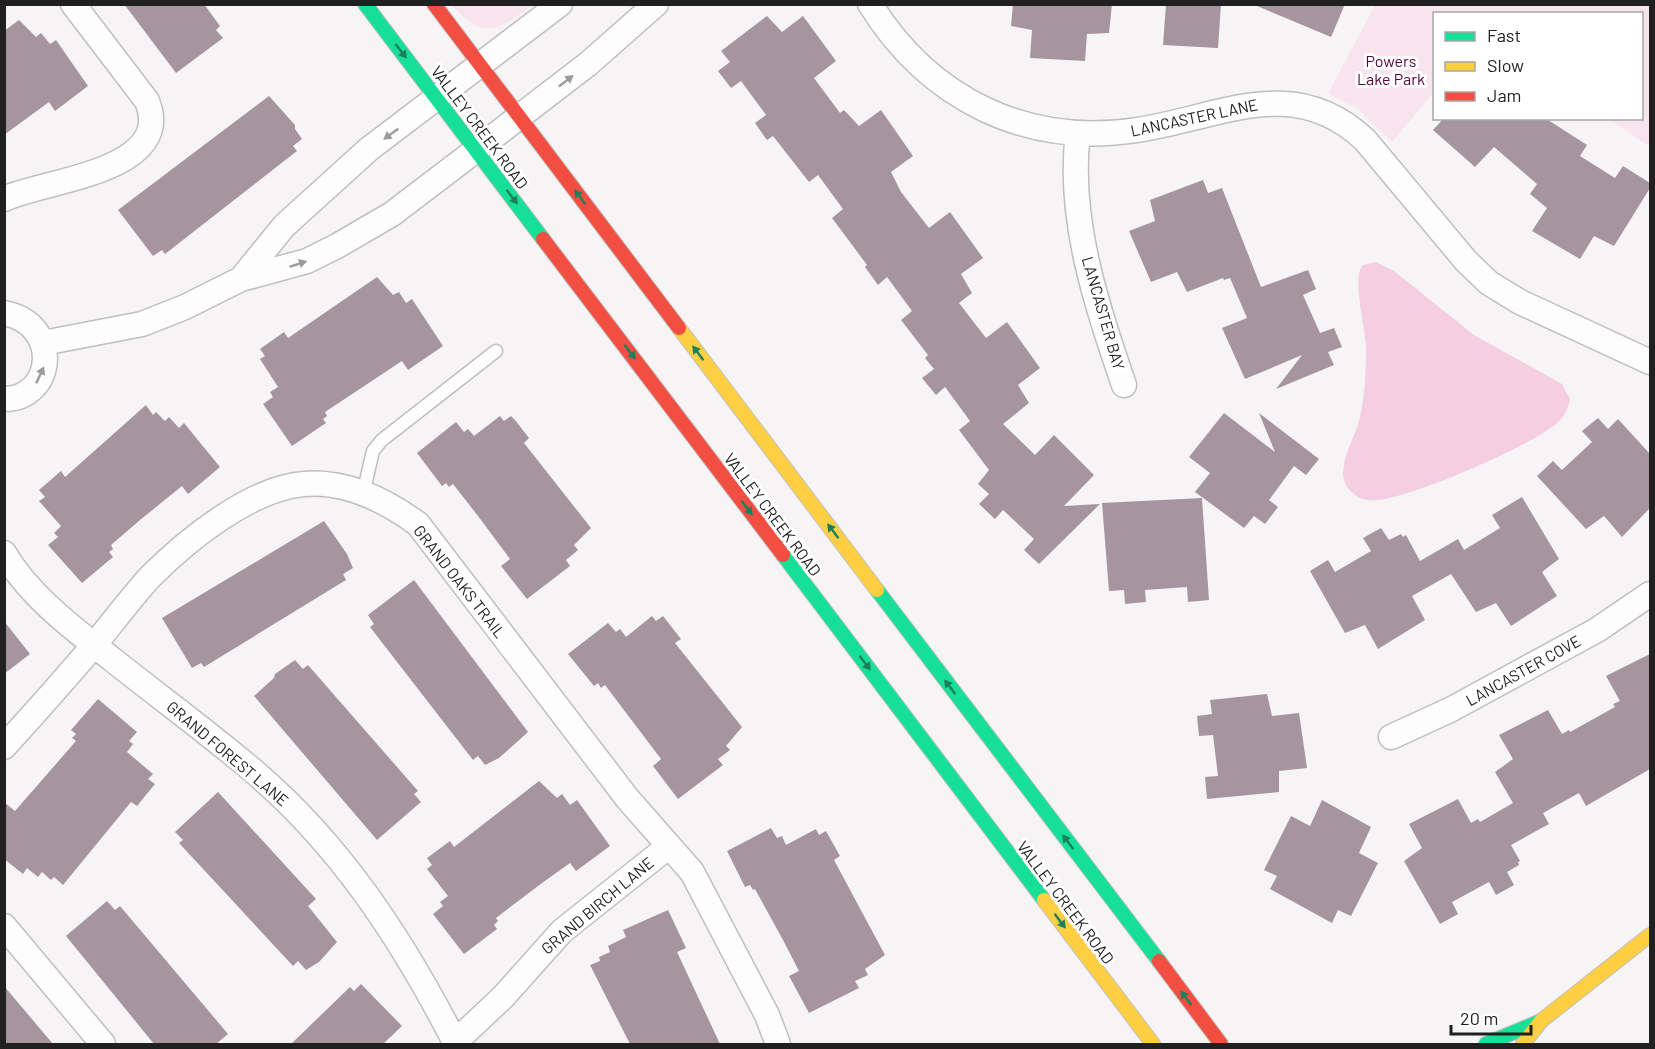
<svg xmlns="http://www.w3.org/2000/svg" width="1655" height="1049" font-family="Barlow,sans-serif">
  <rect width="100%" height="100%" fill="#f6f4f5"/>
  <path fill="#f8e4ed" d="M452,5H533C498,30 484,42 452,5Z
    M1375,5H1650V147L1609,119L1642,118V14H1434V92L1392,142L1357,108L1328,94Z"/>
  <path fill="#f6cee1" d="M1376,262L1394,271L1474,335L1562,384L1570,399C1568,409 1565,416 1557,423C1531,446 1413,497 1378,500C1369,501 1360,500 1353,493C1347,489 1343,481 1343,474C1343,456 1354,438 1359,421C1365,398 1366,372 1366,349C1366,330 1351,276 1363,265Z"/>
  <path fill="#a6959e" d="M124,4H204L220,26L216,30L223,38L176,73Z
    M1013,4H1112L1109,33L1087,34L1085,61L1030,58L1032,30L1011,26Z
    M1166,4H1221L1218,48L1163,45Z
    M1252,4H1345L1331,37Z
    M767,16L782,32L803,16L836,61L814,78L840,113L844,110L859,126L881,110L913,156L891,172L901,192L929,228L950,212L983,258L961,274L972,293L959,303L986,338L1007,322L1040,368L1018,385L1029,403L1003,424L1035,455L1054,435L1094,475L1064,506L1100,504L1039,564L1024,550L1034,539L1003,510L995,519L979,504L989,494L978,484L989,470L959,430L970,421L945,387L936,395L922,378L934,369L925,358L928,355L901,320L912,311L887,277L878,285L865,267L867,265L832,218L843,209L818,175L809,182L773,136L767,140L755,123L766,115L741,81L731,88L718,71L730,62L721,51Z
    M19,20L36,37L41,33L50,44L56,40L88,86L55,111L49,102L4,135V31Z
    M269,96L295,125V129L302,139L293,146L297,151L165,254L162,250L153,256L118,210Z
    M1444,118H1545L1587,145L1580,156L1615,178L1623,166L1650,183V188L1614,246L1594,236L1580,259L1532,231L1547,208L1530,194L1537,184L1494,147L1475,167L1433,130Z
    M1203,180L1208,193L1222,188L1261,287L1308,270L1316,289L1303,295L1320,333L1334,328L1342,347L1328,352L1334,365L1276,389L1302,355L1245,379L1222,328L1247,318L1230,278L1224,280L1223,278L1187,292L1177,272L1151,282L1129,231L1155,221L1150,200Z
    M377,277L393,295L399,292L406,303L412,299L443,346L408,370L402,361L325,412L327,416L323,419L326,423L292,446L263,404L273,397L270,392L278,387L260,359L265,356L260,349L284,332L288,338Z
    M146,405L153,415L156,412L165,421L169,417L179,428L184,423L220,467L188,494L182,486L140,520L111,545L113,549L109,552L113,557L82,583L48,545L58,537L54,533L61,526L39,501L45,497L39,490L61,471L65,477Z
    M1224,413L1275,452L1259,413L1319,459L1306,475L1294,466L1269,500L1278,507L1265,524L1254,516L1244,528L1195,492L1210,473L1189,457Z
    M500,416L504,421L511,416L515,420L529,438L524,443L591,528L574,545L578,550L566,560L570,566L527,599L501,566L510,559L478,516L453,484L449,487L446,483L442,486L417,453L456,422L464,432L468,429L474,436Z
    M1598,418L1608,429L1618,419L1650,454V508L1622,537L1604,516L1586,529L1537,476L1553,461L1562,470L1592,442L1582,431Z
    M1522,497L1559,559L1542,572L1557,596L1511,626L1496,603L1476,612L1451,574L1412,596L1425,620L1378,649L1365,625L1345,633L1310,571L1328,560L1335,572L1371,551L1363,538L1381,528L1389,540L1401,534L1403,537L1406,535L1420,561L1458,539L1464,550L1500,528L1492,515Z
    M1202,498L1209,600L1188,602L1187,587L1145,590L1146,602L1125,604L1124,590L1109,591L1102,503Z
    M324,521L347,554L353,568L343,574L346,580L204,667L201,663L192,668L162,618Z
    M414,580L528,732L499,758L485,765L478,756L473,760L370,627L374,624L368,615Z
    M652,616L656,621L663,616L681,639L675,643L742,727L726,746L730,750L718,759L723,765L678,799L653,766L661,759L605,685L601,688L598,683L594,686L568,654L608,623L616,632L620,629L626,637Z
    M4,621L30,654L4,674Z
    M1650,654V769L1586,806L1579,793L1543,813L1549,824L1511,845L1520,861L1518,862L1519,865L1507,872L1514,885L1496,895L1489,882L1452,902L1458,914L1440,924L1404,861L1422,848L1409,824L1458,799L1471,823L1478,819L1480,822L1513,803L1495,772L1513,759L1499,735L1548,710L1562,734L1569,730L1570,732L1615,707L1613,704L1620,701L1606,676Z
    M295,660L303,669L308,665L418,791L414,794L421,802L377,840L254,696L274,678L275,674Z
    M1267,694L1272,716L1299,713L1307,768L1279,771V792L1207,799L1205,777L1218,776L1213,735L1199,736L1197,716L1212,714L1210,700Z
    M98,699L137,732L129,741L133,744L127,752L153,774L148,779L155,784L137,806L131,802L63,885L54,877L51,880L42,872L38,877L27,868L23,874L4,859V802L15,811L76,741L72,738L76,734L71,730Z
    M539,781L557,798L562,794L570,805L577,800L610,846L576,871L570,863L542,883L496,918L498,921L494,925L497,929L464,954L433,914L443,906L440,902L448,896L427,869L432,865L427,858L450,841L454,847Z
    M218,792L316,899L308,906L337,942L319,962L306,970L298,961L293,966L179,843L183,840L175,832Z
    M1322,800L1371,827L1359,853L1378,863L1351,916L1338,910L1332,923L1270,889L1277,876L1264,870L1291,816L1310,826Z
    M771,828L777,838L782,836L786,845L816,829L819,835L826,831L840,856L834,860L885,955L865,969L868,975L855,981L859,988L809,1013L789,976L799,971L783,940L755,889L753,890L750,885L745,887L727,851Z
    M107,901L115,910L120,906L228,1034L216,1044H154L66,936Z
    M668,910L686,948L677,952L720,1044H630L590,965L600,961L599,957L610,952L608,946L626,937L623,930Z
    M361,984L402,1026L383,1044H291L350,987L354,991Z
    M4,986L53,1044H4Z"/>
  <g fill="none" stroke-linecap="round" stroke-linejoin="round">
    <g stroke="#c0bfc0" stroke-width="15">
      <path id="lane" d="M363,494L373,451L382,440L496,351"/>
    </g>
    <g stroke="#c0bfc0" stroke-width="27">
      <path id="street" d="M870,4C929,99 1026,147 1137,130C1219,118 1293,72 1365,140L1466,261L1489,283L1520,302L1650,362
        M1078,133C1067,218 1097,306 1124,385
        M4,199C44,180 176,172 147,101L73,4
        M241,279L284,226L369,149L560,4
        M4,313C62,324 55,399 4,399
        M43,343L142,324L185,307L241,279L307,261L337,246L392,214L476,150L588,64L656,4
        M4,553C30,597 74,629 113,660C157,695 202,728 245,764C338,840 402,939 456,1044
        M1391,737L1450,710L1597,630L1650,594
        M4,747C35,713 65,679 95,644C113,622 131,598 150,577C187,540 251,488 304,484C346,480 385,500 418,524L627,798L692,872L767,1015L778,1044
        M4,926L103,1044
        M453,1044L503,997L562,931L669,846"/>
    </g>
    <g stroke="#c0bfc0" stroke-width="16">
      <path id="fast" d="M365,4L543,239
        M783,555L1044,900
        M877,590L1159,961
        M1486,1044L1541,1021"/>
    </g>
    <g stroke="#c0bfc0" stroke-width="16">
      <path id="slow" d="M679,328L877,590
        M1044,900L1153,1044
        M1523,1044L1541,1021L1650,935"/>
    </g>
    <g stroke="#c0bfc0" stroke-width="16">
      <path id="jam" d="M434,4L679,328
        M543,239L783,555
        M1159,961L1221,1044"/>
    </g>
    <use href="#lane" stroke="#fefdfe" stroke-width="12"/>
    <use href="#street" stroke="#fefdfe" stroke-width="24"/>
    <use href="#fast" stroke="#16e098" stroke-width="14"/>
    <use href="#slow" stroke="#ffcf43" stroke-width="14"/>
    <use href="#jam" stroke="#f24e42" stroke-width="14"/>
  </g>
  <defs><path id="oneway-solid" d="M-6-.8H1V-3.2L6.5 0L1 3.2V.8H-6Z" transform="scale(1.5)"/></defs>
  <g fill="#1c805c">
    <use href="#oneway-solid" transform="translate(401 51) rotate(52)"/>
    <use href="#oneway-solid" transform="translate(512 197) rotate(53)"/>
    <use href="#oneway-solid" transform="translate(580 197) rotate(-127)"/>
    <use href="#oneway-solid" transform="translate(630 352) rotate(53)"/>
    <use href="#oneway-solid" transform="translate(698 353) rotate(-127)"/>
    <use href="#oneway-solid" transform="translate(747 508) rotate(53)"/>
    <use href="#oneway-solid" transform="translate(833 531) rotate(-127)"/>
    <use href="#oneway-solid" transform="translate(865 663) rotate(53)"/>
    <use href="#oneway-solid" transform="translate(950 687) rotate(-127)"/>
    <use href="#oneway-solid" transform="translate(1068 842) rotate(-127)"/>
    <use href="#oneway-solid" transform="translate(1060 921) rotate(53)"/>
    <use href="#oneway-solid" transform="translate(1186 998) rotate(-127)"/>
  </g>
  <g fill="#9b9a9b">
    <use href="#oneway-solid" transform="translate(566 81) rotate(-38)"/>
    <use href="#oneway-solid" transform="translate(391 134) rotate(144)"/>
    <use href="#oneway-solid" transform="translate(298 264) rotate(-18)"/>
    <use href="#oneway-solid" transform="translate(40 375) rotate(-65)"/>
  </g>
  <g text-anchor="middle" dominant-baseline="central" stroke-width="6" stroke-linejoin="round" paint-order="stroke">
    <g font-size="16" fill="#570639" stroke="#fff">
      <text x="1391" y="60">Powers<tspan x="1391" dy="18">Lake Park</tspan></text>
    </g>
    <g font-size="16" fill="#212021" stroke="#fff">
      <text transform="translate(1194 117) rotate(-12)">LANCASTER LANE</text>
      <text transform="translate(480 127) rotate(53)">VALLEY CREEK ROAD</text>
      <text transform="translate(1104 313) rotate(74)">LANCASTER BAY</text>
      <text transform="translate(773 514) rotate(53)">VALLEY CREEK ROAD</text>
      <text transform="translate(460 581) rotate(52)">GRAND OAKS TRAIL</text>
      <text transform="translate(1523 670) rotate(-29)">LANCASTER COVE</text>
      <text transform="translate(228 753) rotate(40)">GRAND FOREST LANE</text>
      <text transform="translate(1066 902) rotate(53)">VALLEY CREEK ROAD</text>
      <text transform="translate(597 905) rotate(-40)">GRAND BIRCH LANE</text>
    </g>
  </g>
  <rect width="1655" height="1049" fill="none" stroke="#212021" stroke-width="12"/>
  <rect x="1433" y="12" width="210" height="108" fill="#ffffff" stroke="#a6a6a6" stroke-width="1.5"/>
  <rect x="1445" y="32" width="30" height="9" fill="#16e098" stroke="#a6a6a6" stroke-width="1.5"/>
  <text x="1487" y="42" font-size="18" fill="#212021">Fast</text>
  <rect x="1445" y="62" width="30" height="9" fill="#ffcf43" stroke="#a6a6a6" stroke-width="1.5"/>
  <text x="1487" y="72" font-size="18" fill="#212021">Slow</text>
  <rect x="1445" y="92" width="30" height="9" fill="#f24e42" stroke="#a6a6a6" stroke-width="1.5"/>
  <text x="1487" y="102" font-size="18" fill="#212021">Jam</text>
  <path d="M1451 1025v9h80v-9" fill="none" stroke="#212021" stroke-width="3"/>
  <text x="1460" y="1025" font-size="18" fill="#212021" stroke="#ffffff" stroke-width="4.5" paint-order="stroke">20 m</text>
</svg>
